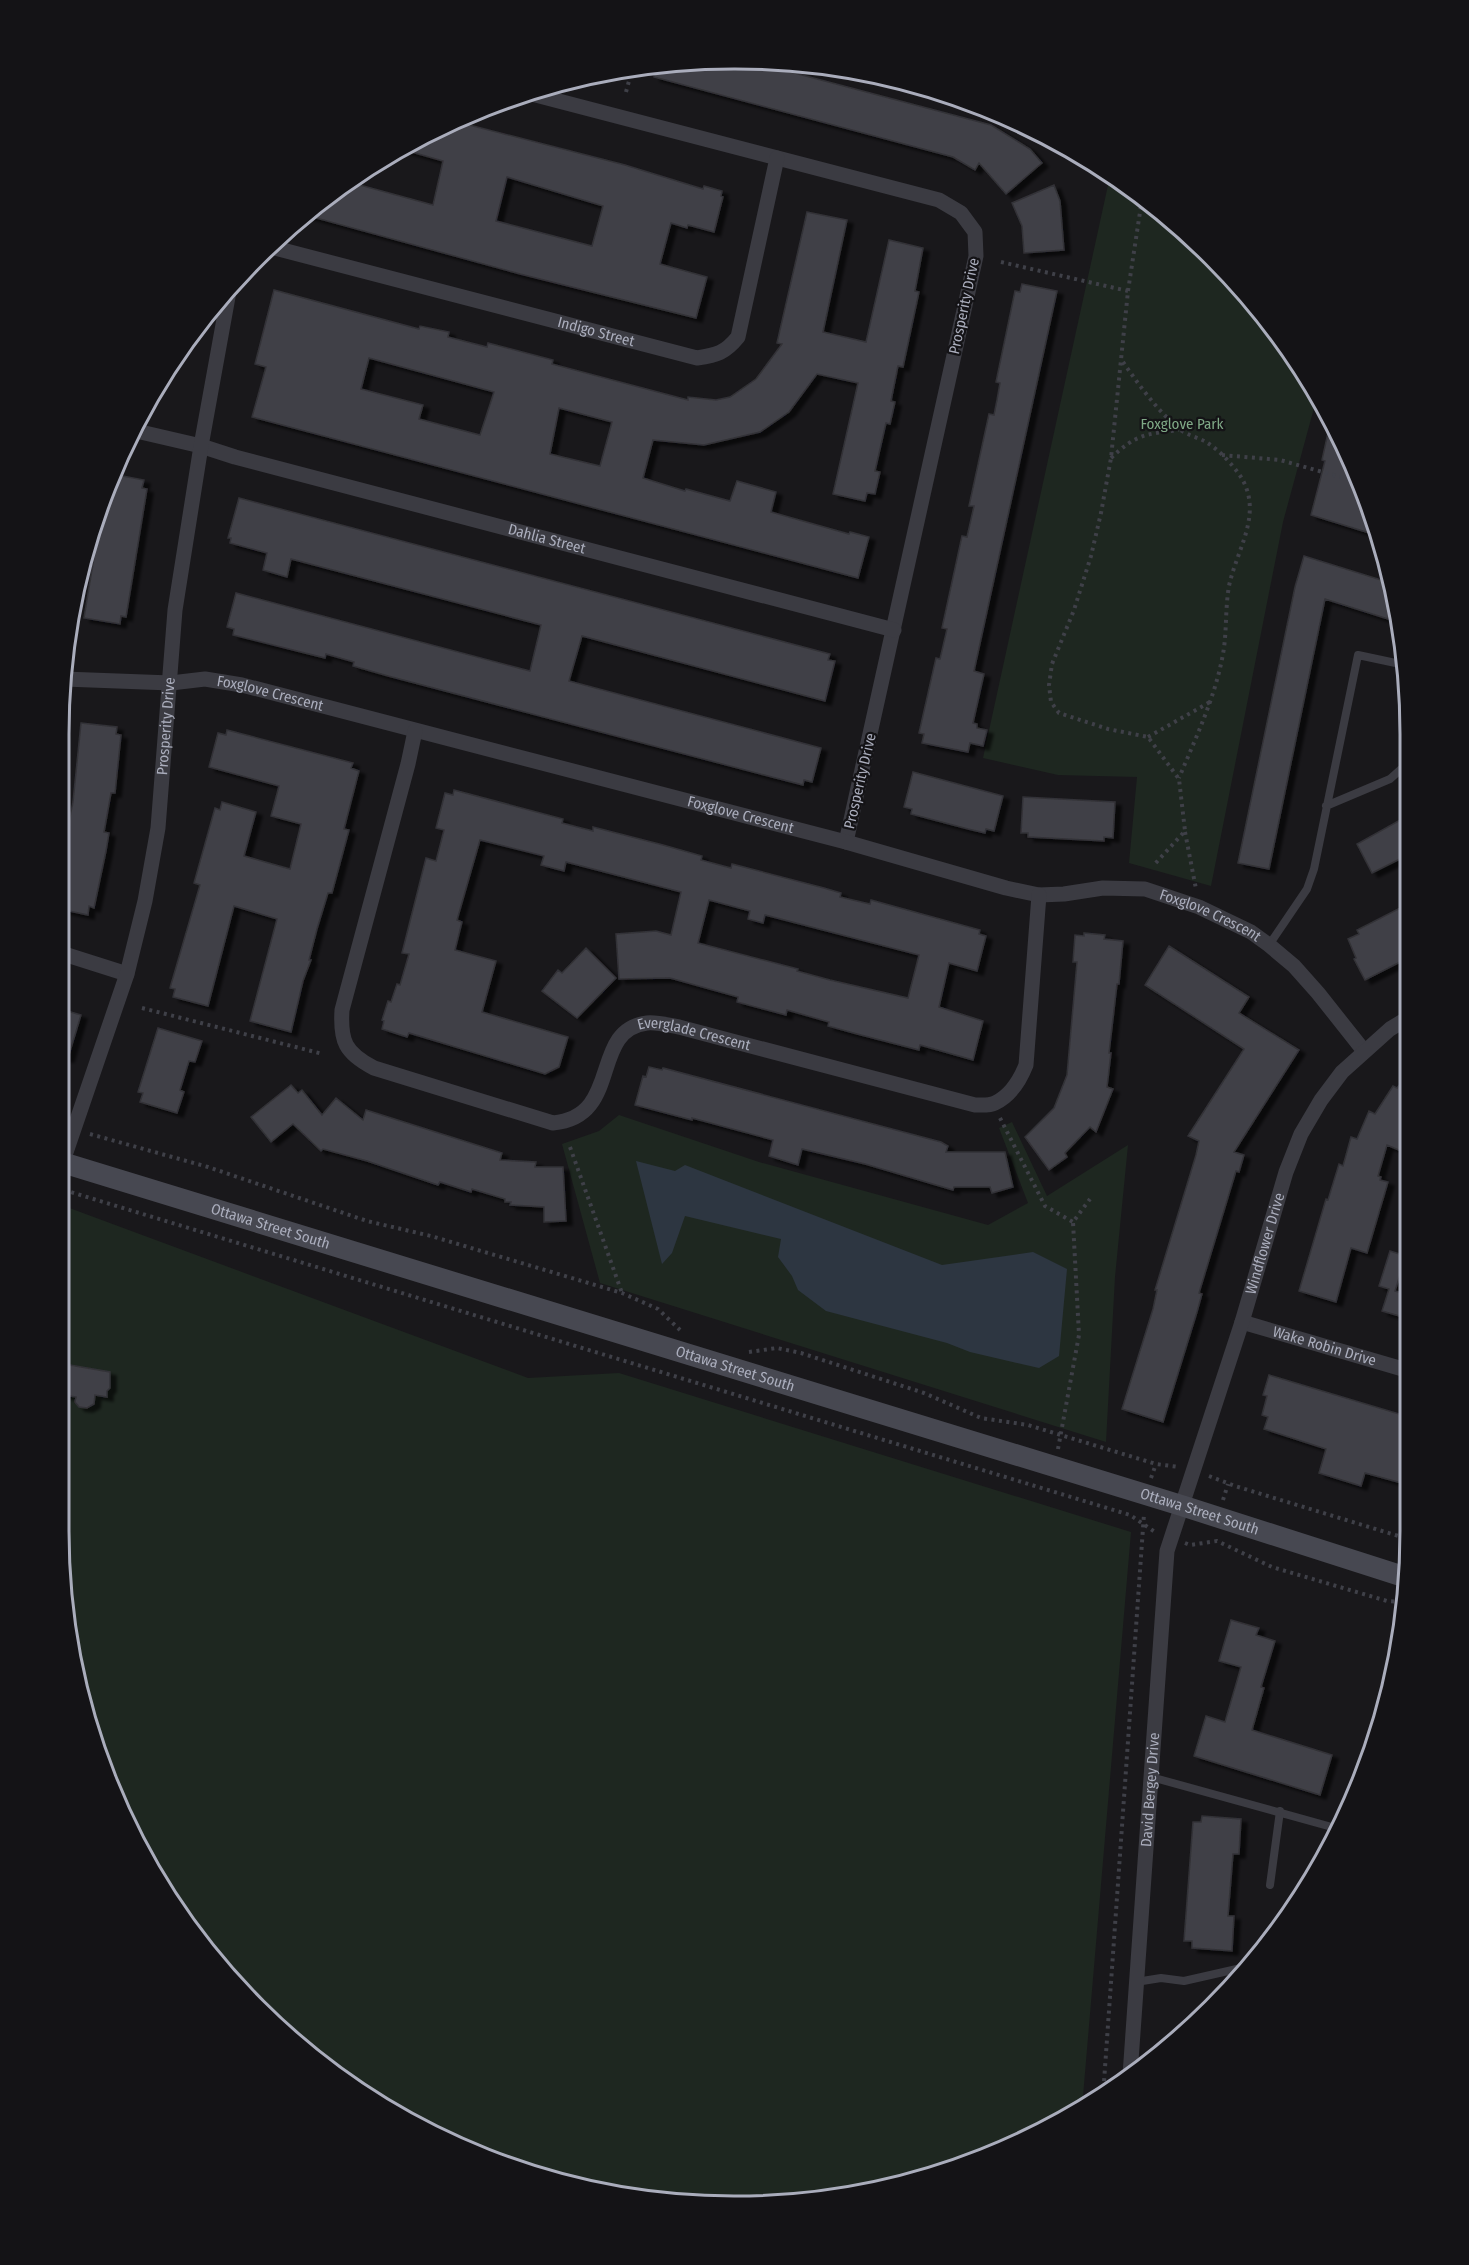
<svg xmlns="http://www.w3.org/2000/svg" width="1469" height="2265" font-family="'Fira Sans Condensed',sans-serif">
  <defs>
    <filter id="shadow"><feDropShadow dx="6" dy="4" stdDeviation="1.5" flood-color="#0009"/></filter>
  </defs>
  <rect width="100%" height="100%" fill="#19181b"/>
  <path fill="#1e2720" d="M1110,176L1180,226L1271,323L1317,397L1283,522L1211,886L1129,863L1137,777L1058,775L983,758Z
    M619,1115L759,1162L988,1225L1028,1203L999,1128L1012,1122L1047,1196L1128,1145L1115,1277L1106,1442L600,1283L562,1144L599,1131Z
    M64,1206L528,1378L619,1373L1131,1532L1082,2108L994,2155L910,2183L734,2206L603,2194L517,2171L435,2137L323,2067L256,2008L173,1906L94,1747L64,1619Z"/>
  <path fill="#2d3641" d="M636,1161L675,1171L685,1165L942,1265L1033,1252L1067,1269L1059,1356L1039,1368L970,1352L947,1343L826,1311L798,1290L792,1276L778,1257L781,1239L685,1216L672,1253L662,1264Z"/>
  <path fill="#404046" stroke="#333237" stroke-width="1.5" fill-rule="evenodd" filter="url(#shadow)" d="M690,60L753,62L991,125L1030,149L1042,163L1006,194L979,163L975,170L953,157L654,77L657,65Z
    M454,121L625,165L703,189L704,186L722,191L721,196L723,197L714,232L688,225L687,228L671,223L660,264L707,277L696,318L520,274L305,215L323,198L349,182L433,205L443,161L401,149L435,128ZM507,177L603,206L592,246L496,221Z
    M1054,185L1060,201L1064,250L1024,253L1022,226L1012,203Z
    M807,212L847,220L823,332L866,342L889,240L923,248L915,291L919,292L903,367L898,366L891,401L895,402L890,424L886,423L875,471L880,472L875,494L867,493L865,501L833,494L858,383L817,374L789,412L760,432L704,445L653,440L643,478L685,491L686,489L730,501L737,481L776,492L771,512L849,534L850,532L869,537L858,578L252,417L266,367L255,364L274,290L419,329L420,326L449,332L448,337L487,347L488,343L553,360L552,364L688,400V397L716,400L730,397L756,379L782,344L777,343ZM369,358L494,392L480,435L419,419L423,405L361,389ZM559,408L612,422L600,466L550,454Z
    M1022,284L1057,291L974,671L984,674L973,723L977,724V728L987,730L983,746L970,743L968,752L922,743L924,734L919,733L936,658L940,659L947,629L942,628L962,536L967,537L974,506H969L989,414L994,415L997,400L1000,383L996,382L1015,291L1020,292Z
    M1331,419L1341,436L1379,536L1311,515L1325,461L1322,460Z
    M112,474L144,480L142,488L147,489L126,617L121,616L120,624L84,618L105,491Z
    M239,498L830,654L828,660L835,661L825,701L582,636L569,681L821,748L812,782L804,780L803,785L768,776L388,676L353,666L354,662L326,654L325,658L233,635L234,629L227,627L236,593L530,671L541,625L291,559L287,577L263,570L267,553L230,543L231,538H228Z
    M1304,556L1391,583L1397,619L1389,616L1388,619L1325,599L1269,869L1238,863L1295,587Z
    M81,723L117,727L116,734L121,735L115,793H111L104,832L109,833L106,851L94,908L89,906L88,915L64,910V846L73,802Z
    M227,730L353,763L351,768L359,771L344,829L349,830L332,893H328L317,929L309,960H311L303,981L291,1032L250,1021L277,919L234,906L208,1006L173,997L175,989L170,988L200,885L194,883L215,808L220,810L222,802L256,812L244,856L290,869L301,824L271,816L279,786L209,767L218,733L226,735Z
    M913,772L1003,796L994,831L986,829L985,833L968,829L911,814L912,809L904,807Z
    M454,790L563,819L562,823L593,831V827L663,845L702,856L701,860L731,868L732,864L824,888L841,893L840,897L870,904L871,900L980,930L979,934L986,936L977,971L949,963L939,1007L983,1021L973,1060L920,1045L919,1050L857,1034L828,1026L829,1022L787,1010L786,1015L737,1002L738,997L670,978L619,979L616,934L656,931L671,935L681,892L566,862L564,871L541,865L544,856L480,840L457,920L462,922L455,950L496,961L482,1012L568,1037L559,1067L545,1074L409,1033L407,1037L382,1029L384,1021L382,1020L388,1001L391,1002L397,984L400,985L409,954L402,953L426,858L436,861L444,830L436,828L445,793L453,795ZM709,900L750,911L748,919L763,923L765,915L919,955L908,998L830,980L797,971L798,969L698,943Z
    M1023,797L1115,802L1113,838L1104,837V841L1028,837V833H1021Z
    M1402,819L1403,821L1408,819V855L1372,873L1357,844Z
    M1408,904V958L1365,980L1354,959L1356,958L1348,939L1359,934L1357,930Z
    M1084,933L1105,935L1104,939L1123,941L1119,984H1117L1109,1053H1111L1107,1087L1113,1089L1096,1132L1090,1127L1065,1153L1067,1157L1049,1170L1025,1137L1054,1108L1067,1075L1077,962H1073L1075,935L1084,936Z
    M1169,946L1249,997L1239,1013L1299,1050L1234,1152L1244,1155L1239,1172L1236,1171L1199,1293L1202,1294L1197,1312L1163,1422L1122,1409L1153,1309L1157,1290H1155L1196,1155L1199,1141L1188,1136L1244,1049L1145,985Z
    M586,948L616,978L577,1018L542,991L558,970L562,973Z
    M64,1010L81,1015L68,1058H64Z
    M158,1028L202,1041L195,1062L189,1061L180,1090L184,1092L177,1113L140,1102L143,1093L138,1092Z
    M649,1067L662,1070L663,1068L941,1142L948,1146L946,1152H1005L1013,1187L992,1193L990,1187H954L953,1190L865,1164L802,1149L798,1165L769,1156L773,1140L692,1118V1120L635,1105L643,1076L646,1077Z
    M1407,1076V1137L1401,1151L1387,1145L1378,1176L1381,1177L1380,1180L1388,1182L1367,1253L1351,1248L1336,1302L1299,1291L1326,1199L1328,1200L1339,1164L1343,1166L1351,1137L1357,1139L1369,1111L1375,1114L1393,1086L1397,1088Z
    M291,1085L298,1093L302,1090L322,1115L336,1098L363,1120L366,1110L502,1153L500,1160L536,1162L535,1167H563L566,1221L544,1222V1207L510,1205L511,1202H505V1199L472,1189L471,1192L440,1182L438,1185L367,1161L323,1149L321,1151L293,1124L271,1142L251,1117Z
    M1390,1251L1406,1256L1395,1291L1406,1294V1307L1403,1317L1382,1311L1389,1289L1379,1286Z
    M64,1364L110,1372V1388L107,1391V1397L95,1395L94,1404L87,1408L79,1407L75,1402L76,1397L64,1395Z
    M1269,1375L1406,1416L1405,1484L1365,1473L1361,1486L1319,1473L1326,1449L1264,1429L1268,1417L1262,1415L1267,1396L1263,1395Z
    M1231,1620L1259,1628L1256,1635L1275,1641L1261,1687L1264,1688L1252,1730L1332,1755L1320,1795L1194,1756L1206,1716L1225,1722L1241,1667L1219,1661Z
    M1202,1816L1241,1819L1239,1854H1233L1228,1916H1234L1232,1951L1192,1948V1941H1184L1193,1822H1201Z"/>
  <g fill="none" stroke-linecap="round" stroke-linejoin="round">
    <path stroke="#3f4048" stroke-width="4" stroke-dasharray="3 4.5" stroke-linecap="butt" d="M626,92L632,70
      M1142,199L1128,291L1111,458L1101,513L1091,556L1074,610L1052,664L1049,685L1051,702L1059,713L1108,729L1148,737L1179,779L1185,831L1153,866
      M1001,262L1128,291
      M1123,362C1139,385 1156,409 1178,428C1186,435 1197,437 1206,442C1218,449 1231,463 1239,474C1265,512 1237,548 1229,586C1225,609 1227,632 1223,654C1215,698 1196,737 1179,778
      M1222,455L1280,460L1358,482
      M1111,458C1136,434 1146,434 1179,430
      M1148,737L1210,702
      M1185,832L1196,889
      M142,1008L323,1054
      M1000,1118L1045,1206L1073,1222
      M90,1134L208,1167L367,1221L431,1236L622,1293L658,1309L680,1330
      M570,1147L622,1293
      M64,1190L1130,1515L1155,1532
      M749,1352L777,1348L801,1353L924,1393L981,1418L1028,1425L1156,1464L1179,1467
      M1058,1449L1079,1335L1073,1222L1090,1199
      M1209,1476L1235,1486L1405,1538
      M1151,1478L1156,1464
      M1223,1500L1228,1484
      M1185,1543L1190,1545L1217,1541L1272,1567L1387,1601L1405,1602
      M1103,2096L1144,1514"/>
    <path stroke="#3b3b42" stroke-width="8" d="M1326,806L1390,779L1409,762
      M1269,945L1307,889L1314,869L1358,655L1405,665
      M1151,1777L1339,1829
      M1270,1885L1280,1811
      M1278,1927L1284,1915L1294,1904
      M1136,1982L1161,1978L1184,1981L1250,1966"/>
    <g stroke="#3b3b42" stroke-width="15">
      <path d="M528,93L939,200L961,213L975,232L976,256L846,842"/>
      <path id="s1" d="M271,247L697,358C717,355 725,353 738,337L777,158"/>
      <path id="s2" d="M132,430L201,446L235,457L894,630"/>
      <path id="s3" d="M64,679L171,683L205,679L242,685L846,842L1006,888L1039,895L1064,894L1103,888L1145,889L1199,907L1251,932L1269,945L1294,966L1318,993L1364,1051"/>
      <path id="s4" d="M415,731L408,764L342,1010C340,1041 345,1053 374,1068L553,1123C623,1117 589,1030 647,1023C657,1022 668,1025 679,1027L975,1105C981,1105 989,1106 995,1103C1010,1096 1020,1080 1026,1065L1039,895"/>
      <path d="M64,954L127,974"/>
      <path id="s5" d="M64,1158L127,974L145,901L158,828L175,610L201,446L230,286"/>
      <path id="s6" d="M1242,1322L1406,1370"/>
      <path id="s7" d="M1130,2075L1167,1551L1242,1322L1286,1172L1301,1134L1321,1100L1342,1072L1390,1029L1408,1018"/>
    </g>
    <path stroke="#474851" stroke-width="21" id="s8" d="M64,1163L1183,1506L1405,1577"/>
  </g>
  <g text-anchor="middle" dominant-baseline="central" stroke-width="4.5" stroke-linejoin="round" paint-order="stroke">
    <g font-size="15" fill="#aaadbc" stroke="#141316">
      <text transform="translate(964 306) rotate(-78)">Prosperity Drive</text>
      <text stroke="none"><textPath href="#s1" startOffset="336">Indigo Street</textPath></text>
      <text stroke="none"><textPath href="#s2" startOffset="429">Dahlia Street</textPath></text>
      <text stroke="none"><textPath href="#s3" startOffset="208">Foxglove Crescent</textPath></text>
      <text stroke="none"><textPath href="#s5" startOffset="446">Prosperity Drive</textPath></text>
      <text transform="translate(860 781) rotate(-77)">Prosperity Drive</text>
      <text stroke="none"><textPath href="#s3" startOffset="694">Foxglove Crescent</textPath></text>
      <text stroke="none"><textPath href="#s3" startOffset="1180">Foxglove Crescent</textPath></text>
      <text stroke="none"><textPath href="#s4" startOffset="744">Everglade Crescent</textPath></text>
      <text stroke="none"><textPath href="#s8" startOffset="216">Ottawa Street South</textPath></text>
      <text stroke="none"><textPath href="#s7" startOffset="848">Windflower Drive</textPath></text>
      <text stroke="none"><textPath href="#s6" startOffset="86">Wake Robin Drive</textPath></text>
      <text stroke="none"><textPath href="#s8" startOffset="702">Ottawa Street South</textPath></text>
      <text stroke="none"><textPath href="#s8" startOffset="1188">Ottawa Street South</textPath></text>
      <text stroke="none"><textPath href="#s7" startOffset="286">David Bergey Drive</textPath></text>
    </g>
    <g font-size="15" fill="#7fa886" stroke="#141316">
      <text x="1182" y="424">Foxglove Park</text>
    </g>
  </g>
  <path d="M0 0H1469V2265H0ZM734 69H735A665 665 0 0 1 1400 734V1531A665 665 0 0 1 735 2196H734A665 665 0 0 1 69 1531V734A665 665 0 0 1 734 69Z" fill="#141316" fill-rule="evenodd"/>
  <path fill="none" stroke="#aaadbc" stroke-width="3" d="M734 69H735A665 665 0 0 1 1400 734V1531A665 665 0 0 1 735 2196H734A665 665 0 0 1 69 1531V734A665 665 0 0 1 734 69Z"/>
</svg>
